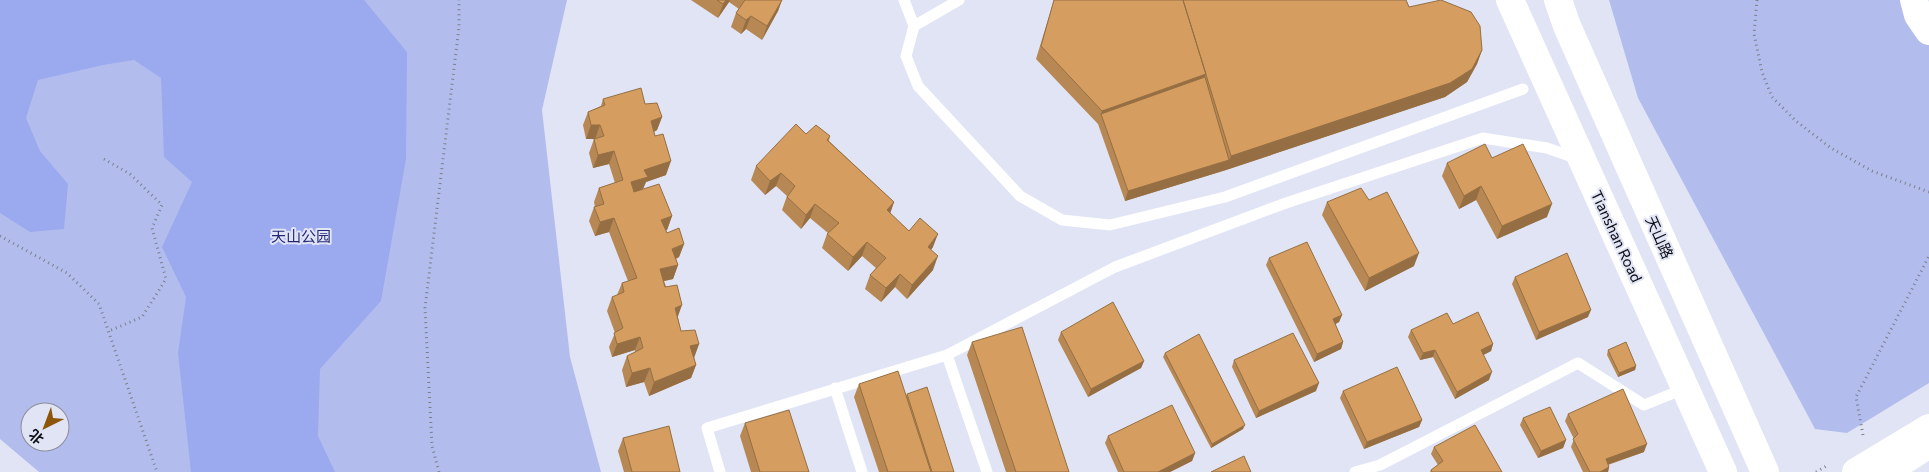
<svg xmlns="http://www.w3.org/2000/svg" width="1929" height="472" font-family="Commissioner,'Noto Sans SC',sans-serif">
  <rect width="100%" height="100%" fill="#e0e4f5"/>
  <path fill="#b3bded" fill-rule="evenodd" d="M0,0H567L542,110L570,357L601,472H39L0,439ZM30,412H60V442H30Z
    M1609,0H1929V383L1847,433L1815,429L1638,98Z"/>
  <path fill="#9ba9ef" d="M0,0H364L407,52L406,159L381,301L320,369L318,436L335,472H191L178,353L186,297L162,247L192,182L164,157L161,78L134,60L103,65L38,80L26,118L40,151L68,184L64,229L30,232L0,213Z"/>
  <g fill="none" stroke-linecap="round" stroke-linejoin="round">
    <path stroke="#7c7f8b" stroke-width="3" stroke-dasharray="1 4" stroke-linecap="butt" d="M1757,0L1754,34L1762,72L1772,97L1796,121L1831,148L1872,171L1929,192
      M104,159L130,174L162,205L152,228L166,279L142,317L109,331
      M0,236L67,273L99,304L157,472
      M1863,435L1856,397L1929,256
      M439,472L432,446L425,308L459,27V0
      M1816,472L1828,465"/>
    <path stroke="#fff" stroke-width="11" d="M904,0L914,26
      M959,0L914,26L906,56L918,86L1020,196L1062,220L1110,225L1225,197L1523,89
      M947,355L987,472
      M835,388L862,472
      M720,472L707,428L947,355L1115,267L1286,203L1483,138L1547,148L1578,159
      M1355,472L1380,465L1578,363L1644,405L1686,388"/>
    <path stroke="#fff" stroke-width="28" d="M1510,0L1723,472
      M1558,0L1567,26L1765,472"/>
    <path stroke="#fff" stroke-width="28" d="M1886,472L1929,444"/>
    <path stroke="#fff" stroke-width="28" d="M1914,0L1918,15L1929,31
      M1856,472L1929,428"/>
  </g>
  <path fill="#b78853" d="M691,0H782L778,11L762,40L746,29L741,34L731,27L736,13L739,9L729,2L718,18Z
    M1054,0H1406L1409,7L1482,50L1477,64L1467,82L1445,97L1226,170L1125,201L1098,124L1036,59Z
    M603,99L645,104L662,117L657,130L654,132L666,175L646,182L643,189L672,216L667,230H666L667,233L684,244L679,257L676,259L678,265L673,279L664,281L678,318L681,331L699,344L694,357L696,365L691,378L649,396L644,382L626,387L622,370L627,356L635,352V350L612,357L609,347L615,333L607,311L612,297L617,295L622,283L628,281L609,232L595,236L589,221L594,207H595L594,202L599,188L615,183L609,164L593,168L589,153L594,139H586L583,125L588,112L601,106Z
    M806,134L830,136L829,141L894,202L890,214L909,231L933,247L931,250L933,270L907,299L895,287L881,302L865,289L870,275L876,268L862,256L848,271L822,248L827,234L828,233L810,218L801,229L782,210L787,196L776,186L765,195L751,180L756,166Z
    M1492,158L1547,217L1497,239L1476,200L1459,209L1442,176L1447,163Z
    M1369,200L1414,266L1365,291L1322,215L1327,202Z
    M1269,258L1342,315L1339,322L1335,324L1343,342L1341,349L1314,362L1266,265Z
    M1515,277L1588,317L1536,340L1512,284Z
    M1453,324L1493,344L1491,351L1483,355L1489,380L1455,399L1433,357L1420,360L1408,337L1411,330Z
    M1061,332L1144,361L1141,368L1088,397L1058,340Z
    M972,342L1069,472H1006L967,355Z
    M1608,350L1636,366L1635,370L1618,377L1607,355Z
    M1165,353L1243,429L1211,448L1163,357Z
    M1234,360L1316,391L1256,418L1232,367Z
    M859,384L906,396L907,394L954,472H879L854,397Z
    M1343,391L1422,420L1419,427L1364,449L1340,398Z
    M1568,414L1644,452L1608,465L1609,467L1608,472H1583L1571,447L1574,439L1565,421Z
    M1523,418L1566,440L1563,448L1538,458L1520,425Z
    M745,423L809,472H751L740,436Z
    M1108,436L1195,453L1192,461L1170,472H1118L1105,443Z
    M623,438L680,472H624L618,451Z
    M1434,447L1502,472H1430L1431,470L1438,465L1431,454Z"/>
  <path fill="#956f43" d="M726,0H730L729,2L718,18L723,4Z
    M782,0L778,11L762,40L767,26Z
    M751,16L746,29L741,34L746,20Z
    M1482,50L1477,64L1467,82L1445,97L1226,170L1125,201L1128,191L1229,160L1231,156Z
    M1206,74L1201,87L1101,114L1102,111Z
    M662,117L657,130L646,135L651,121Z
    M591,125H600L595,139H586Z
    M614,151L609,164L593,168L598,155Z
    M671,161L666,175L646,182L642,191L626,195L631,182L644,170Z
    M781,173L776,186L765,195L770,181Z
    M1481,186L1476,200L1459,209L1464,196Z
    M894,202L889,216L887,210Z
    M815,204L810,218L801,229L806,215Z
    M1552,204L1547,217L1497,239L1502,226Z
    M672,216L667,230L656,234L661,220Z
    M614,218L609,232L595,236L600,222Z
    M938,234L933,247L923,260L928,247Z
    M867,242L862,256L848,271L853,257Z
    M684,244L679,257L667,263L672,249Z
    M1419,253L1414,266L1365,291L1369,278Z
    M938,256L933,270L907,299L912,285Z
    M678,265L673,279L655,283L660,269Z
    M900,274L895,287L881,302L886,288Z
    M682,305L677,319L675,308Z
    M1591,310L1588,317L1536,340L1539,332Z
    M1342,315L1339,322L1330,327L1333,319Z
    M640,337L635,350L612,357L617,344Z
    M1343,342L1341,349L1314,362L1317,354Z
    M699,344L694,358L690,346Z
    M1493,344L1491,351L1478,358L1481,350Z
    M1435,350L1433,357L1420,360L1423,353Z
    M1144,361L1141,368L1088,397L1091,389Z
    M696,365L691,378L649,396L654,382Z
    M1636,366L1635,370L1618,377L1619,373Z
    M650,368L644,382L626,387L632,373Z
    M1492,372L1489,380L1455,399L1457,392Z
    M1319,383L1316,391L1256,418L1259,411Z
    M1422,420L1419,427L1364,449L1367,442Z
    M1245,425L1243,429L1211,448L1212,444Z
    M1566,440L1563,448L1538,458L1541,451Z
    M1647,444L1644,452L1603,466L1606,459Z
    M1195,453L1192,461L1170,472H1158Z
    M1609,467L1608,472H1600Z"/>
  <path fill="#d59e60" stroke="#956f43" d="M717,0H726L723,4Z
    M745,0H782L767,26L751,16L746,20L736,13Z
    M1054,0H1183L1206,74L1102,111L1041,46Z
    M1183,0H1406L1409,7L1441,0L1471,12L1480,26L1482,50L1472,69L1450,83L1231,156Z
    M1205,77L1229,160L1128,191L1101,114Z
    M641,88L645,104L657,103L662,117L651,121L655,136L663,134L671,161L644,170L648,177L631,182L634,192L659,184L672,216L661,220L667,233L679,228L684,244L672,249L678,265L660,269L665,287L677,285L682,305L675,308L681,331L695,330L699,344L690,346L696,365L654,382L650,368L632,373L627,356L643,348L640,337L617,344L614,333L623,328L612,297L624,292L622,283L637,278L614,218L600,222L594,207L604,204L599,188L623,180L614,151L598,155L594,139L604,136L600,125H591L588,112L605,105L603,99Z
    M796,124L806,134L816,125L830,136L827,140L894,202L887,210L909,231L920,218L938,234L928,247L938,256L912,285L900,274L886,288L870,275L886,258L867,242L853,257L827,234L839,223L815,204L806,215L787,197L795,186L781,173L770,181L756,166Z
    M1485,144L1492,158L1523,144L1552,204L1502,226L1481,186L1464,196L1447,163Z
    M1361,188L1369,200L1387,192L1419,253L1369,278L1327,202Z
    M1307,242L1342,315L1333,319L1343,342L1317,354L1269,258Z
    M1567,253L1591,310L1539,332L1515,277Z
    M1113,302L1144,361L1091,389L1061,332Z
    M1478,312L1493,344L1481,350L1492,372L1457,392L1435,350L1423,353L1411,330L1447,313L1453,324Z
    M1022,327L1069,472H1016L972,342Z
    M1293,333L1319,383L1259,411L1234,360Z
    M1199,334L1245,425L1212,444L1165,353Z
    M1626,342L1636,366L1619,373L1608,350Z
    M1397,367L1422,420L1367,442L1343,391Z
    M898,371L931,472H888L859,384Z
    M927,387L954,472H932L907,394Z
    M1623,389L1647,444L1606,459L1609,467L1600,472H1590L1573,439L1578,434L1568,414Z
    M1172,405L1195,453L1158,472H1124L1108,436Z
    M1550,407L1566,440L1541,451L1523,418Z
    M789,410L809,472H760L745,423Z
    M1475,425L1502,472H1432L1431,470L1443,461L1434,447Z
    M669,426L680,472H632L623,438Z
    M1244,456L1251,472H1211Z"/>
  <g text-anchor="middle" dominant-baseline="central" stroke-width="4" stroke-linejoin="round" paint-order="stroke">
    <g font-size="15" fill="#262877" stroke="#e0e4f5">
      <text x="301" y="236">天山公园</text>
    </g>
    <g font-size="15" fill="#0d0e14" stroke="#e0e4f5">
      <text transform="translate(1617 236) rotate(65)">Tianshan Road</text>
      <text transform="translate(1660 237) rotate(66)">天山路</text>
    </g>
  </g>
  <g transform="translate(45 427) rotate(222)"><circle r="24" fill="#e0e4f5" stroke="#8c8e9b"/>
  <path d="M0-4L9 19L0 12L-9 19Z" fill="#8c5606"/>
  <text y="-8" font-size="14" font-weight="bold" text-anchor="middle" fill="#0d0e14">北</text>
  </g>
</svg>
